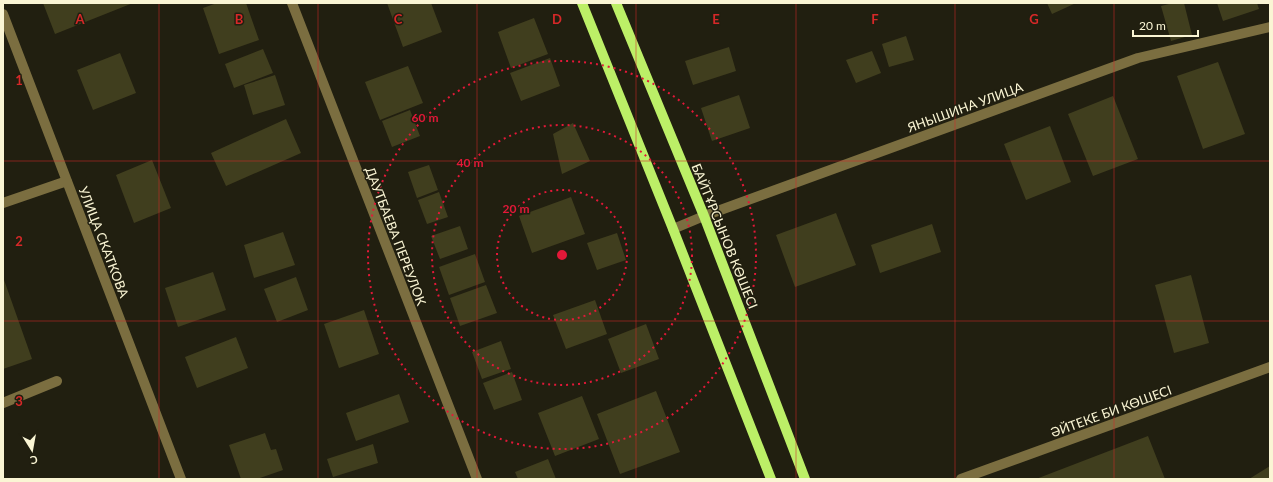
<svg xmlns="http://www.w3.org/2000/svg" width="1273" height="482" font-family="Lato,sans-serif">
  <rect width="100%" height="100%" fill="#211f10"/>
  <path fill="#403e1e" d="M43,3H133L55,34Z
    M217,3H246L259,40L219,54L203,8Z
    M387,3H431L442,32L403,47Z
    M1047,3H1076L1052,14Z
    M1173,3H1184L1192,35L1171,41L1161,6Z
    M1217,3H1257L1259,9L1223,21Z
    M534,18L548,54L511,68L498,32Z
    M906,36L914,60L889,67L882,44Z
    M729,47L736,71L693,85L685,61Z
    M263,49L273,73L234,88L225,64Z
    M872,51L881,73L856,83L846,60Z
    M120,53L136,93L93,110L77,70Z
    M550,58L560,86L521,101L510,73Z
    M1218,62L1245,134L1203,149L1177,76Z
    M408,66L423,103L380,120L365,82Z
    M275,75L285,105L253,115L244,85Z
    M739,95L750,128L712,141L701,108Z
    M1113,96L1138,159L1093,176L1068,114Z
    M410,110L420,136L392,147L382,121Z
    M286,119L301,153L226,186L211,153Z
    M573,123L590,161L562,174L553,134Z
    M1050,126L1071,182L1026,200L1004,144Z
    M152,160L171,208L134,223L116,175Z
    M429,165L438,190L417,198L408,172Z
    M439,192L448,217L427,224L418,200Z
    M571,197L585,234L532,253L519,216Z
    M836,213L856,265L795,287L776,235Z
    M932,224L941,252L880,273L871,245Z
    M460,226L468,249L440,259L431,236Z
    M283,232L295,265L254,278L244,245Z
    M617,233L626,260L597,270L587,243Z
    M475,254L485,282L449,295L439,267Z
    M213,272L226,310L178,327L165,288Z
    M1191,275L1209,343L1174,353L1155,285Z
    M3,277L32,359L3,369Z
    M296,277L308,310L277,322L264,289Z
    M486,285L497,313L460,326L450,298Z
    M595,300L607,334L566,349L553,315Z
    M364,310L379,354L339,368L324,324Z
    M646,324L659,359L621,373L608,339Z
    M236,337L248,368L197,388L185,357Z
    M501,341L511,369L482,379L472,352Z
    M512,372L522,400L494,410L483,383Z
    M656,391L680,452L620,474L597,414Z
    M399,394L409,422L356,441L346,413Z
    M582,396L599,439L555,456L538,413Z
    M265,433L271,450L276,449L283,470L257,479H241L229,445Z
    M1148,436L1165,479H1036Z
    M373,444L378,463L333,477L327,459Z
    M548,459L556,479H518L515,472Z
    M1270,466V479H1249Z"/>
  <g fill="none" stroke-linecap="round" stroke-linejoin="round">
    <path stroke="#7b6e40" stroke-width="10" d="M292,3L477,479
      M3,14L181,479
      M3,203L67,181
      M673,229L704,216L1138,58L1270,27
      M3,403L57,381
      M961,479L1270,367"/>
    <path stroke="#bcef67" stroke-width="10" d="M582,3L673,229L771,479
      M616,3L704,216L805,479"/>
  </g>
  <path fill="none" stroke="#d62828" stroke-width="1" stroke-opacity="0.55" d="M159,3V479M318,3V479M477,3V479M636,3V479M796,3V479M955,3V479M1114,3V479M3,161H1270M3,321H1270"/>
  <g fill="none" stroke="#e31838" stroke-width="2" stroke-dasharray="2 4">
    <circle cx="562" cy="255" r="65"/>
    <circle cx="562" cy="255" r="130"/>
    <circle cx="562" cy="255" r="194"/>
  </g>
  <g text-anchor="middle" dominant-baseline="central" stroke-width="3" stroke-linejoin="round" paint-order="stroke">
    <g font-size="13" fill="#faf5d4" stroke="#211f10">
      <text transform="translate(965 107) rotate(-20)">ЯНЫШИНА УЛИЦА</text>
      <text transform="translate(396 236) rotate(69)">ДАУТБАЕВА ПЕРЕУЛОК</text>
      <text transform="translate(725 236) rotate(68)">БАЙТҰРСЫНОВ КӨШЕСІ</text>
      <text transform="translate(104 242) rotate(69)">УЛИЦА СКАТКОВА</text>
      <text transform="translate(1111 411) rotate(-20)">ӘЙТЕКЕ БИ КӨШЕСІ</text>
    </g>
  </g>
  <g font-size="13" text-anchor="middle" font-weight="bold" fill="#d62828" stroke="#211f10" stroke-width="3" stroke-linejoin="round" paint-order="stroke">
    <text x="80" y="24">A</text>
    <text x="239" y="24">B</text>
    <text x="398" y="24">C</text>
    <text x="557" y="24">D</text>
    <text x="716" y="24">E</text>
    <text x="875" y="24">F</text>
    <text x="1034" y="24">G</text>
    <text x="19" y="85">1</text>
    <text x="19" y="246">2</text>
    <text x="19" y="406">3</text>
  </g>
  <circle cx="562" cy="255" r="6" fill="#e31838" stroke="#211f10" stroke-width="2"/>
  <g font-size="12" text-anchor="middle" font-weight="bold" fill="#e31838" stroke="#211f10" stroke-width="3" stroke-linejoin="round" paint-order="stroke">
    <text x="425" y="122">60 m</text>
    <text x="470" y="167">40 m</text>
    <text x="516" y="213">20 m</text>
  </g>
  <rect width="1273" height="482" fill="none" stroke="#faf5d4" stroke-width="8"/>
  <g transform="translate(32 450) rotate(169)" stroke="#211f10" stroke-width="3" paint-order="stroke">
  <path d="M0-3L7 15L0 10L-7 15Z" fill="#faf5d4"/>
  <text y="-6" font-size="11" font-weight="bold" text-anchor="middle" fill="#faf5d4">С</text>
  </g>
  <path d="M1133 30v6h65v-6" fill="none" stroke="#faf5d4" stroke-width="2"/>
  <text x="1139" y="30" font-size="12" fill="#faf5d4" stroke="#211f10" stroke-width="3" paint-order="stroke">20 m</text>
</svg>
